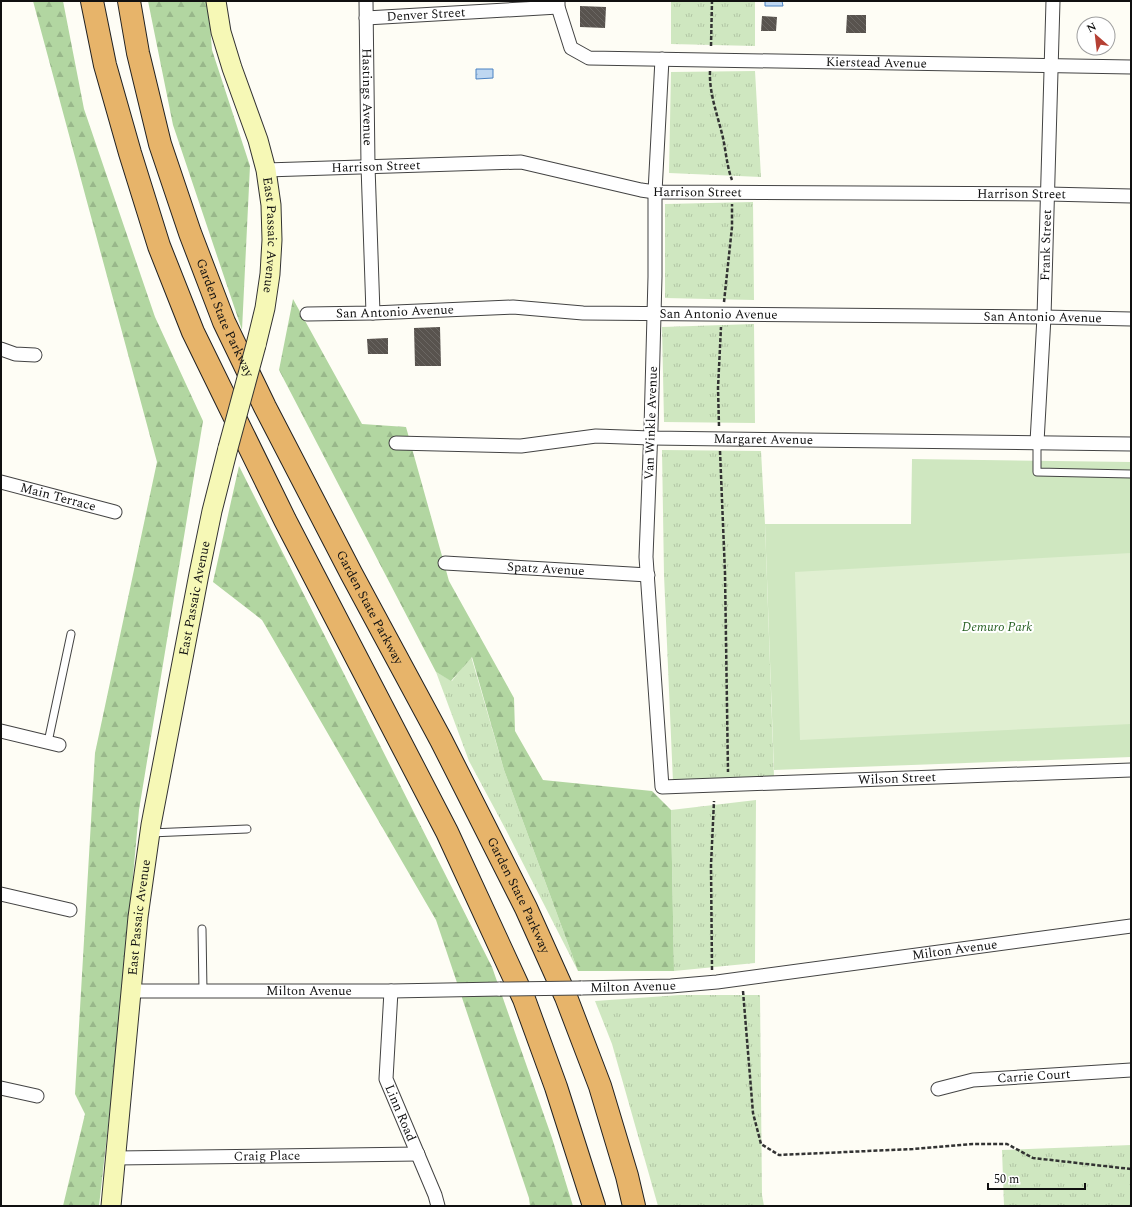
<svg xmlns="http://www.w3.org/2000/svg" width="1132" height="1207" font-family="Spectral,serif">
  <defs>
    <pattern id="grass-tufts" width="24" height="20" patternUnits="userSpaceOnUse"><rect width="24" height="20" fill="#cfe7c0"/><path d="M3 7l-1-3M5 7V3M7 7l1-3M15 17l-1-3M17 17v-4M19 17l1-3" fill="none" stroke="#b1c5a4"/></pattern>
    <pattern id="forest-firs" width="22" height="20" patternUnits="userSpaceOnUse"><rect width="22" height="20" fill="#b2d6a1"/><path d="M5 1l3.5 6h-7zM16 11l3.5 6h-7z" fill="#98b78a"/></pattern>
    <pattern id="water-ripples" width="26" height="14" patternUnits="userSpaceOnUse"><rect width="26" height="14" fill="#bed7f1"/><path d="M2 4q2-2 4 0t4 0M15 11q2-2 4 0t4 0" fill="none" stroke="#a2b8ce"/></pattern>
    <pattern id="building-back-hatch" width="6" height="6" patternUnits="userSpaceOnUse"><rect width="6" height="6" fill="#58534e"/><path d="M-1 5l2 2M0 0l6 6M5-1l2 2" fill="none" stroke="#6b6763"/></pattern>
  </defs>
  <rect width="100%" height="100%" fill="#fefdf5"/>
  <path fill="url(#grass-tufts)" d="M671,1H755V46L671,44Z
    M755,71L761,177L669,173L671,72Z
    M753,202L754,300L665,298V204Z
    M754,324L755,423L664,422L662,327Z
    M662,450L761,451L765,524L774,777L673,782L664,575Z
    M471,656L504,770L578,971L506,830L469,761L436,672L452,681Z
    M756,800L755,963L674,971L671,810Z
    M680,995H760L762,1195L764,1206H658L612,1044L595,1001Z
    M1131,1145V1206H1004L1002,1150Z"/>
  <path fill="url(#forest-firs)" d="M33,1H63L84,109L155,317L203,421L139,810L120,1021L99,1206H63L85,1114L75,1094L95,753L157,462Z
    M148,1H208L212,50L250,166L242,330L173,125Z
    M293,299L362,424L406,427L449,581L514,698L515,731L543,780L652,791L671,810L674,971H578L504,770L472,657L451,681L436,672L279,370Z
    M239,466L492,967L552,1138L573,1206H530L529,1198L436,920L262,620L213,582Z"/>
  <path fill="#cfe7c0" d="M912,459L1131,462V757L774,770L765,524H911Z"/>
  <path fill="#e0efd1" d="M1131,553V724L800,740L795,572Z"/>
  <path fill="url(#water-ripples)" stroke="#4b82c2" d="M765,1H782L783,6H765Z
    M476,69H493V78L476,79Z"/>
  <path fill="url(#building-back-hatch)" d="M580,6L606,7L605,28L580,27Z
    M847,15H866V33H846Z
    M762,16L777,17L776,31H761Z
    M440,327L441,366H415L414,328Z
    M388,338V354H368L367,339Z"/>
  <g fill="none" stroke-linecap="round" stroke-linejoin="round">
    <g stroke="#434343" stroke-width="9">
      <path id="lane" d="M1037,442V472L1131,474
        M48,742L71,634
        M150,833L247,829
        M202,929L203,991"/>
    </g>
    <g stroke="#434343" stroke-width="15">
      <g id="street">
        <path id="s1" d="M366,1L368,166L373,313"/>
        <path id="s2" d="M558,1V7L571,48L589,58L1131,67"/>
        <path id="s3" d="M366,18L558,7"/>
        <path id="s4" d="M662,59L655,192V277L651,428L646,557L662,787L1131,770"/>
        <path id="s5" d="M266,170L521,162L641,190L655,192L1048,194L1131,196"/>
        <path id="s6" d="M307,314L373,313L513,307L583,313L1044,317L1131,319"/>
        <path d="M1,349L15,354L35,355"/>
        <path id="s7" d="M1037,442L1044,317L1053,1"/>
        <path id="s8" d="M396,443L521,446L596,436L651,438L1131,444"/>
        <path id="s9" d="M1,482L115,512"/>
        <path id="s10" d="M445,563L648,575"/>
        <path d="M1,731L59,745"/>
        <path d="M1,894L70,910"/>
        <path id="s11" d="M581,988L671,986L717,982L1131,926"/>
        <path id="s12" d="M132,991H391L500,989"/>
        <path id="s13" d="M391,991L386,1079L435,1195L438,1206"/>
        <path d="M1,1088L37,1096"/>
        <path id="s14" d="M938,1089L973,1080L1131,1070"/>
        <path id="s15" d="M116,1158L418,1154"/>
      </g>
    </g>
    <g stroke="#323232" stroke-width="21">
      <g id="secondary">
        <path id="s16" d="M216,1L221,32L232,68L258,140L266,170L271,205L272,240L270,274L265,308L256,345"/>
        <path id="s17" d="M111,1206L138,917L151,825L199,574L212,511L228,448"/>
      </g>
    </g>
    <g stroke="#212121" stroke-width="24">
      <g id="highway">
        <path d="M92,1L105,65L130,153L159,246L193,332L285,520L447,832L524,999L556,1087L594,1206"/>
        <path id="s18" d="M129,1L138,53L160,144L190,233L224,322L265,407L351,573L441,740L526,908L566,997L600,1086L627,1176L634,1206"/>
      </g>
    </g>
    <path stroke="#323232" stroke-width="2.5" stroke-dasharray="4 2" stroke-linecap="butt" d="M711,46L712,1
      M710,71C709,94 718,116 723,138C726,152 727,167 732,180
      M724,302L732,227V204
      M719,426L718,388L721,327
      M720,451L725,573L728,772
      M712,970L711,865L714,801
      M743,991L753,1113L761,1144L779,1155L913,1149L973,1144H1007L1033,1158L1131,1169"/>
    <use href="#lane" stroke="#fff" stroke-width="7"/>
    <use href="#street" stroke="#fff" stroke-width="13"/>
    <use href="#secondary" stroke="#f6f8b6" stroke-width="19"/>
    <use href="#highway" stroke="#e7b46a" stroke-width="22"/>
    <g stroke="#434343" stroke-width="15" stroke-linecap="butt">
      <path id="street-bridge" d="M500,989L581,988"/>
    </g>
    <g stroke="#323232" stroke-width="21" stroke-linecap="butt">
      <path id="secondary-bridge" d="M228,448L256,345"/>
    </g>
    <use href="#street-bridge" stroke="#fff" stroke-width="13"/>
    <use href="#secondary-bridge" stroke="#f6f8b6" stroke-width="19"/>
  </g>
  <g text-anchor="middle" dominant-baseline="central" stroke-width="4" stroke-linejoin="round" paint-order="stroke">
    <g font-size="13" fill="#101010" stroke="#fff">
      <text stroke="none"><textPath href="#s3" startOffset="60">Denver Street</textPath></text>
      <text stroke="none"><textPath href="#s2" startOffset="357">Kierstead Avenue</textPath></text>
      <text stroke="none"><textPath href="#s1" startOffset="96">Hastings Avenue</textPath></text>
      <text stroke="none"><textPath href="#s5" startOffset="110">Harrison Street</textPath></text>
      <text stroke="none"><textPath href="#s5" startOffset="435">Harrison Street</textPath></text>
      <text stroke="none"><textPath href="#s5" startOffset="759">Harrison Street</textPath></text>
      <text stroke="none"><textPath href="#s16" startOffset="242">East Passaic Avenue</textPath></text>
      <text stroke="none"><textPath href="#s7" startOffset="197">Frank Street</textPath></text>
      <text stroke="none"><textPath href="#s6" startOffset="88">San Antonio Avenue</textPath></text>
      <text stroke="none"><textPath href="#s6" startOffset="412">San Antonio Avenue</textPath></text>
      <text stroke="none"><textPath href="#s6" startOffset="736">San Antonio Avenue</textPath></text>
      <text stroke="none"><textPath href="#s18" startOffset="332">Garden State Parkway</textPath></text>
      <text transform="translate(651 423) rotate(-88)">Van Winkle Avenue</text>
      <text stroke="none"><textPath href="#s8" startOffset="368">Margaret Avenue</textPath></text>
      <text stroke="none"><textPath href="#s9" startOffset="59">Main Terrace</textPath></text>
      <text stroke="none"><textPath href="#s10" startOffset="101">Spatz Avenue</textPath></text>
      <text stroke="none"><textPath href="#s17" startOffset="614">East Passaic Avenue</textPath></text>
      <text stroke="none"><textPath href="#s18" startOffset="656">Garden State Parkway</textPath></text>
      <text stroke="none"><textPath href="#s4" startOffset="964">Wilson Street</textPath></text>
      <text stroke="none"><textPath href="#s18" startOffset="980">Garden State Parkway</textPath></text>
      <text stroke="none"><textPath href="#s17" startOffset="290">East Passaic Avenue</textPath></text>
      <text stroke="none"><textPath href="#s11" startOffset="376">Milton Avenue</textPath></text>
      <text stroke="none"><textPath href="#s11" startOffset="52">Milton Avenue</textPath></text>
      <text stroke="none"><textPath href="#s12" startOffset="177">Milton Avenue</textPath></text>
      <text stroke="none"><textPath href="#s14" startOffset="97">Carrie Court</textPath></text>
      <text stroke="none"><textPath href="#s13" startOffset="125">Linn Road</textPath></text>
      <text stroke="none"><textPath href="#s15" startOffset="151">Craig Place</textPath></text>
    </g>
    <g font-size="13" font-style="italic" fill="#2a6326" stroke="#fff">
      <text x="997" y="627">Demuro Park</text>
    </g>
  </g>
  <rect width="1132" height="1207" fill="none" stroke="#101010" stroke-width="4"/>
  <g transform="translate(1096 36) rotate(332)"><circle r="19" fill="#ffffff" stroke="#9f9f9f"/>
  <path d="M0-3L7 15L0 10L-7 15Z" fill="#b54034"/>
  <text y="-6" font-size="11" font-weight="bold" text-anchor="middle" fill="#101010">N</text>
  </g>
  <path d="M988 1183v6h97v-6" fill="none" stroke="#101010" stroke-width="2"/>
  <text x="994" y="1183" font-size="12" fill="#101010" stroke="#ffffff" stroke-width="3" paint-order="stroke">50 m</text>
</svg>
